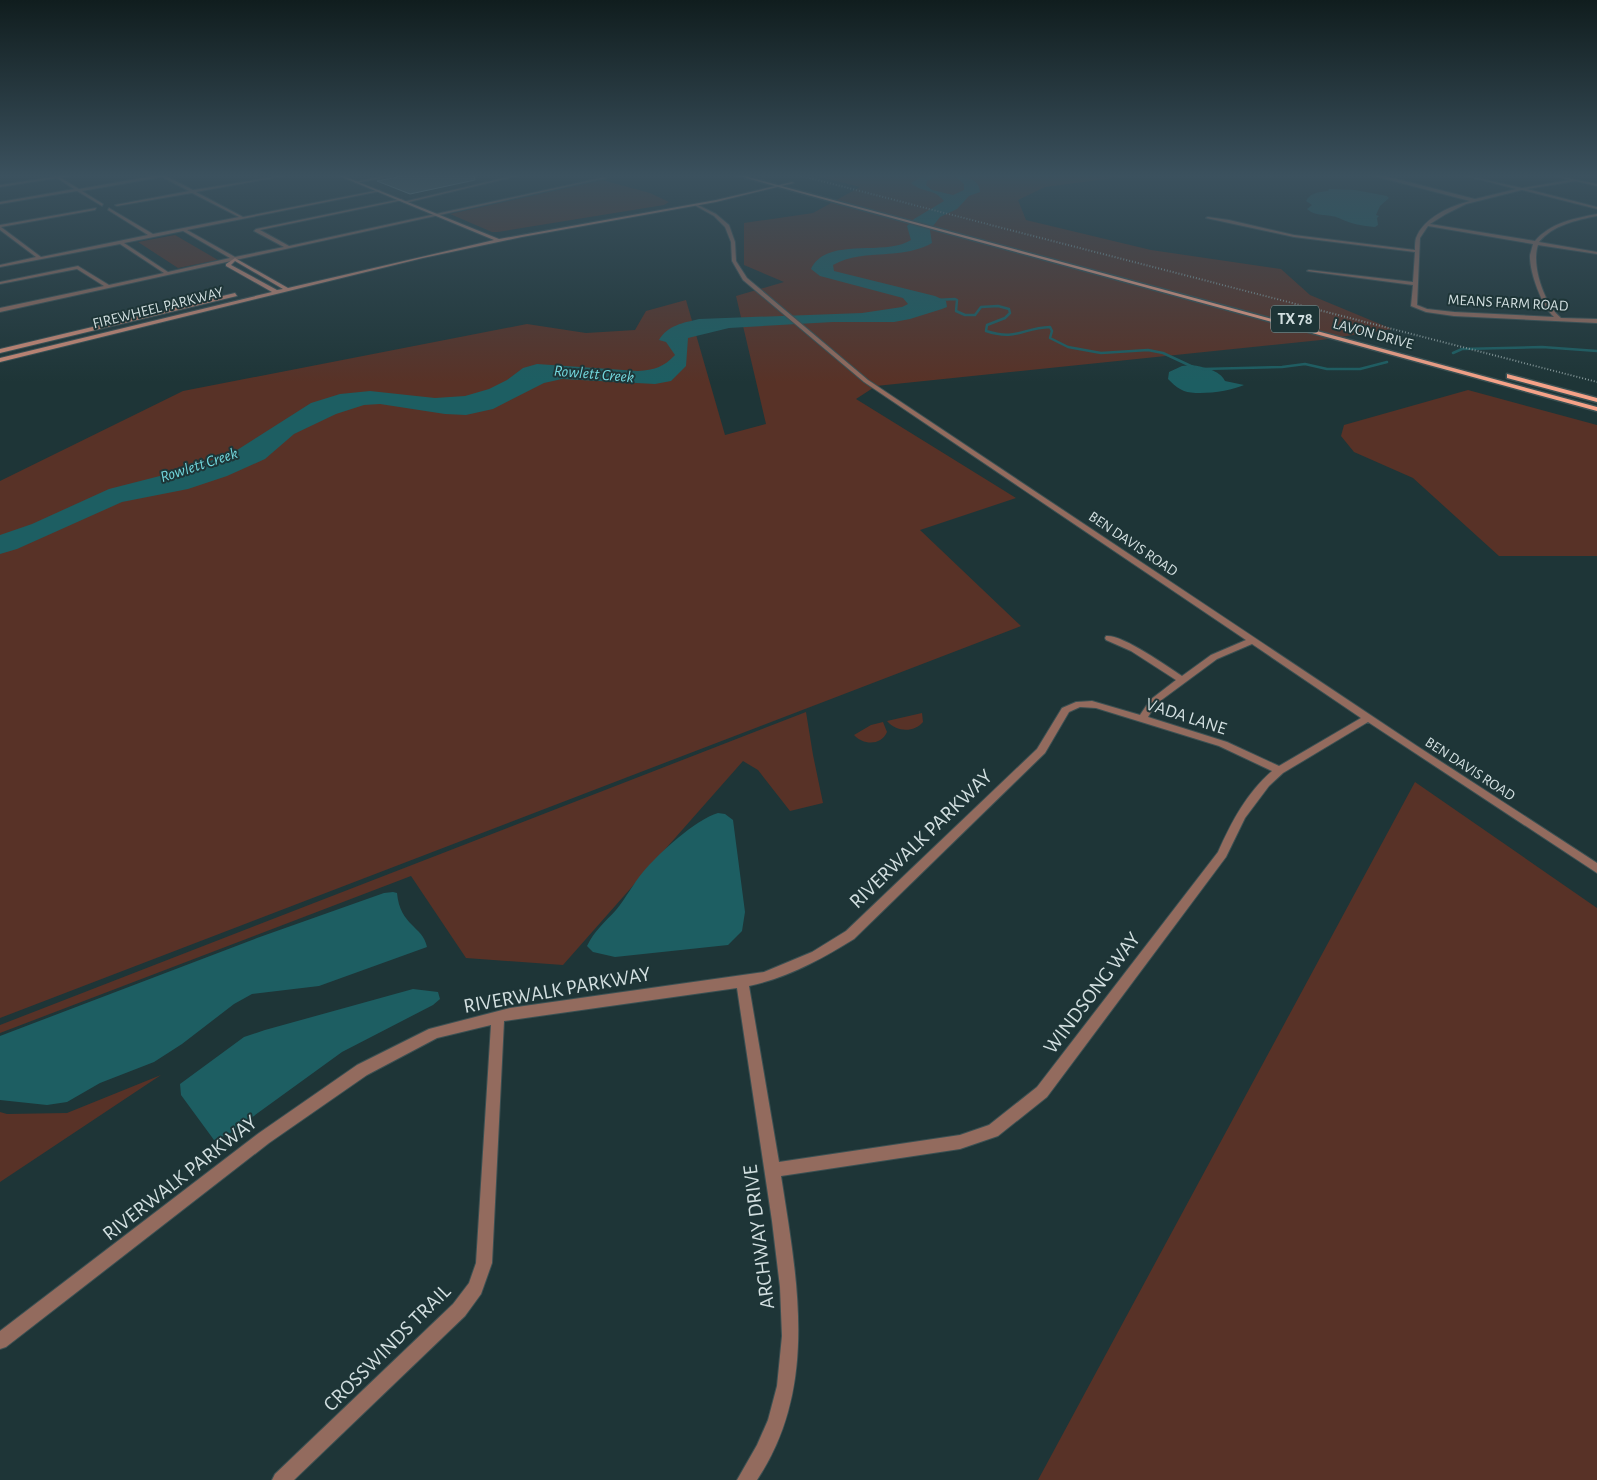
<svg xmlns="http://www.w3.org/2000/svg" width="1597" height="1480" font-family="'Alegreya Sans',sans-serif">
  <rect width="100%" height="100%" fill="#1e3537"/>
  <path fill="#583227" d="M813,175H1137L1045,187L1018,200L1026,220L1151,250L1281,269L1310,295L1392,329L1321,340L876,386L856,399L1016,498L920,530L1021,626L0,1018V481L183,391L527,324L586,333L635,330L646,311L686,300L725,435L766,424L736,296L784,282L744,265V223L813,213L860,187Z
    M602,180L650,193L669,202L664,205L498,232H492L450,214Z
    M175,235L218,260L178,268L138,242Z
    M1468,390L1597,425V556H1499L1413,478L1354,452L1341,436L1344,425Z
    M806,712L813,755L823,803L790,811L758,770L743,761L563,965L466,958L411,876L0,1033V1025Z
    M922,713L923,722C914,733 896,732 887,721Z
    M883,722L887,732C881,746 863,745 854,735L871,725Z
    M1415,782L1597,908V1480H1038Z
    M161,1075L0,1182V1112L7,1114L67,1113Z"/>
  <path fill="#1d5e62" d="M924,175H934L935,177L927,181L926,185L932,190L953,195L964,190V184L954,175H969L967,178C975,180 979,183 980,192L969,196L957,209L940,217L930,230L932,243C900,261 862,248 833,265L834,271L935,296L946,301L947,307L942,309L910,319L894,322H833L729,328L688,338L686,366L671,381L655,384L562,379L544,383L493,409L466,415L445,414L380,404L364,405L336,414L294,434L265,459L227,476L188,489L122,502L17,549L0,554V535L32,524L109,489L191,468L234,452L311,403L340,394L370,391L435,398L465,396L489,389L507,380L523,368L537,364L638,371C654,370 664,367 675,355L666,342L659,340C668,325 683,323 699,319L862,313L902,307L908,304L903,298L820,276L811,269C826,236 884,257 911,240L907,226L914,219L944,201C934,188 922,193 911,183Z
    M1329,189L1355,190L1387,196L1389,198L1380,206L1376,215L1379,216L1377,218L1378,225L1375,227C1362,226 1352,224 1341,219C1330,213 1317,218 1307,209L1312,205L1306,201C1311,192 1320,192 1328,191Z
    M1192,365C1203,367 1220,370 1225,381L1244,385C1231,391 1198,396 1184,391C1177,388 1173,384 1168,379L1169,372L1182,366Z
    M718,813L725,814L733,820L745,912L742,931L728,945L615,957L593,952L587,946C594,931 605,922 616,910C626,898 633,884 643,872C658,854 696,819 718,813Z
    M393,892L397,893C400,926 423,926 427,947L319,986L252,994L234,1004L182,1044L154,1062L100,1083L67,1102L47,1105L0,1100V1036L257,938L384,893Z
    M413,989L438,992L440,999L433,1005L342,1052L229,1134L214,1140L181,1095L180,1084L244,1037L265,1030Z"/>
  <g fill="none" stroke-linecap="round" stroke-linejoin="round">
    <path stroke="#1d5e62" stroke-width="2.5" d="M936,300L955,299L957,300L956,311L965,315H975L981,307L998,306L1009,309L1010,313L1005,318L987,325L986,331C1017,341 1022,328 1050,327L1052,331L1050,338L1068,347L1101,353L1148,350L1163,353L1193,367
      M1453,353L1462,349L1542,347L1597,351
      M1203,369L1282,367L1305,364L1327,369H1360L1387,362"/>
  </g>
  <path fill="#4c6567" stroke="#8faaab" d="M408,175H474L475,180L410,194L377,181Z"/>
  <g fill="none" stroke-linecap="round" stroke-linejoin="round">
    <g stroke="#3b5052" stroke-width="2">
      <path id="street" d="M66,175H73L61,178L79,189L159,175H170L166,176L193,190L288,175L196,192L243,217L379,190L381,191L187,230L235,257L284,247L254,231L256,229L401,199L403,200L260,230L289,246L605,177L607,178L0,312V308L104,286L77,269L0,284V282L78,266L109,285L164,273L120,244L0,267V265L36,257L0,230V225L96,208L95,210L1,227L41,257L148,235L108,210L109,208L153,234L239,217L192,193L117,206L115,205L189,191L162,177L82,191L103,204L102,206L77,191L0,204V202L74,189L57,178L0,187V185ZM183,231L230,258L168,272L124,243Z
        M390,175H396L356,183L354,182Z
        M516,175H521L405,203L403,202Z
        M1370,175L1385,176L1475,199L1516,189L1463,175L1522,188L1570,180L1552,175L1597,184V186L1576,181L1527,189L1597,207V209L1522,190L1466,204L1446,214L1430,224L1535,241C1550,223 1575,218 1597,214V216C1577,220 1553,225 1539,242L1597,252V254L1538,245C1531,265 1544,304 1561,318L1597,319V323L1454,316L1426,312L1411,306L1413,285L1307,271L1309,270L1413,282L1415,252L1294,237L1206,218L1208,217L1229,220L1294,235L1415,250C1415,246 1415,241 1416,238C1424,217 1451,206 1470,201ZM1428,226L1533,244C1532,248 1531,251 1530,255C1529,271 1542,307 1554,317L1454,312L1427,309L1417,305L1420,238Z
        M696,204L716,214L729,225L735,242L736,261L747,278L868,380L1417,746L1597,863V873L1368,722L1283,773L1269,786L1245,818L1226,857L1047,1097L998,1136L960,1149L781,1176C797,1279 819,1387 757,1480H737L757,1445L768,1420L777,1386L782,1336L780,1287L772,1221L737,988L504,1021L492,1263L481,1294L465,1316L294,1480H272L275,1474L453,1304L469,1283L476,1263L491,1025L437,1038L367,1075L269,1143L6,1347L0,1349V1331L259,1133L357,1065L429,1029L510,1008L764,972L812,952L846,931L1037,749L1062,708L1076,702L1092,701L1140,715L1150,700L1176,680L1131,651L1106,640L1105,638L1106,636C1122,634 1167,666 1182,676L1211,655L1246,640L864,382L743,280L732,261L731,242L725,227L714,216L696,206ZM1252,644L1361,718L1279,766L1227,742L1148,717L1156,704L1217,659ZM1080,707L1096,708L1219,746L1272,771C1246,794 1232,821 1218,852L1037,1087L989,1125L960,1135L779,1162L749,986C787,978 822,959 854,939L1045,753L1069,712Z"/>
    </g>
    <g stroke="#3b5052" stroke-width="2">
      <path id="secondary" d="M337,175H341L499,239L716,200L792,182L794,183L716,202L522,237L423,258L0,362V358L272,292L226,266V264L235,258L288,288L494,240ZM235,261L283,289L277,290L231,265Z
        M235,293L237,296L0,353V349Z"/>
    </g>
    <g stroke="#3b5052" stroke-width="3">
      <path id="primary" d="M735,175H741L1597,407V411Z
        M1507,374L1597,398V402L1507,378Z"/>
    </g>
    <use href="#street" fill="#936b5e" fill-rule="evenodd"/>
    <use href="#secondary" fill="#cb8a76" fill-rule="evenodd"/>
    <use href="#primary" fill="#f5a288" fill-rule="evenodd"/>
    <path stroke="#87999a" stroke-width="2" stroke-dasharray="1 2" stroke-linecap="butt" d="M798,175L1597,382"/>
  </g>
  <linearGradient id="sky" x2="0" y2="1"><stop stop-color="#101d1e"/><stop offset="0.46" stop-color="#3b515e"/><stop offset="1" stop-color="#3b515e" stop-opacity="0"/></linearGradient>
  <rect width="1597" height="382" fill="url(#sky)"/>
  <g text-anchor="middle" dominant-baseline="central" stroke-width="4" stroke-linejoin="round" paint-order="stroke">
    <g font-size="15" fill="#d2dfe0" stroke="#1e3537">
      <text transform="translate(1508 303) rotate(3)">MEANS FARM ROAD</text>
      <text transform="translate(158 308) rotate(-14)">FIREWHEEL PARKWAY</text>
      <text transform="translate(1373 334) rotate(15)">LAVON DRIVE</text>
      <text transform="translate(1133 544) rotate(34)">BEN DAVIS ROAD</text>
      <text transform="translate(1470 769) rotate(33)">BEN DAVIS ROAD</text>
    </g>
    <rect fill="#1e3537" stroke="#9cacad" stroke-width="1" x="1271" y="305.5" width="48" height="27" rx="4"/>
    <g font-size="16" font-weight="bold" fill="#d2dfe0">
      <text x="1295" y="319">TX 78</text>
    </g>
    <g font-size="16" font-style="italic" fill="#73d8de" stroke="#1e3537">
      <text transform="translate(594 374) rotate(5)">Rowlett Creek</text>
      <text transform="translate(199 465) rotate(-18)">Rowlett Creek</text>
    </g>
    <g font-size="18" fill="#d2dfe0" stroke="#1e3537">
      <text transform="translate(1186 717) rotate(18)">VADA LANE</text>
    </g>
    <g font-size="21" fill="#d2dfe0" stroke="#1e3537">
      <text transform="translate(921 839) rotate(-44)">RIVERWALK PARKWAY</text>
      <text transform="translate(557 990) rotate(-10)">RIVERWALK PARKWAY</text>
      <text transform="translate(1092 993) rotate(-53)">WINDSONG WAY</text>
      <text transform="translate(180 1178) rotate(-38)">RIVERWALK PARKWAY</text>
      <text transform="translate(759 1237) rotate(-97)">ARCHWAY DRIVE</text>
      <text transform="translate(387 1348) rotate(-45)">CROSSWINDS TRAIL</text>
    </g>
  </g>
</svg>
